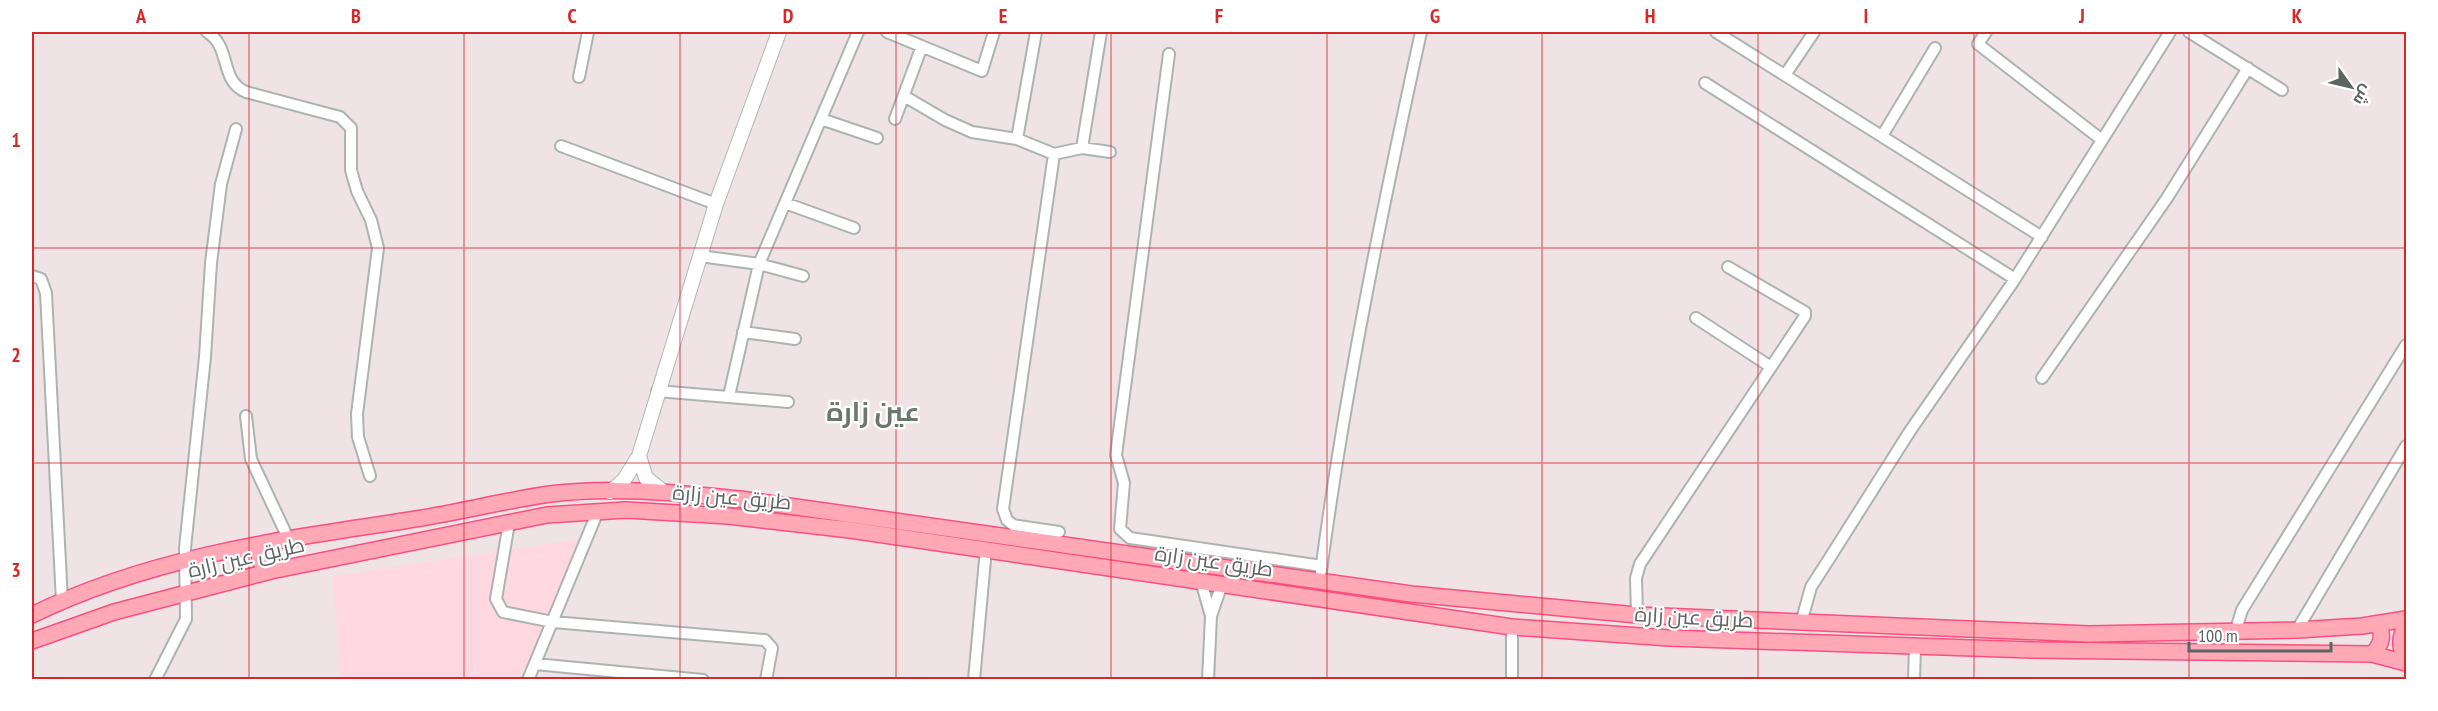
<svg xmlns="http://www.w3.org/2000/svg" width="2438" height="711" font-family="'PT Sans Narrow',Cairo,sans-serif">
  <rect width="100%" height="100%" fill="#efe3e6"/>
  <path fill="#ffd8e1" d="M581,539L523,679H341L333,576Z"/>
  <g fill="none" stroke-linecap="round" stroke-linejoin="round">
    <g stroke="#acb4b2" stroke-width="14">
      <path id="minor" d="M207,32C232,47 219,81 246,92L340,117L351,128V170L357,191L371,220L378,248L357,414L358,437L370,476
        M887,32L982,71L994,32
        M1716,32L2042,237
        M1986,32L1978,44L2102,140
        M2189,32L2282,90
        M1169,54L1116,455L1124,483L1120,529L1130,538L1322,566
        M1785,75L1814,32
        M579,77L588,32
        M1705,83L2015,279
        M904,96L945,120L972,132L1017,139L1054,154L1082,148L1110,152
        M821,119L877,138
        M895,119L922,46
        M1882,136L1935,48
        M1017,139L1036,32
        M561,146L716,204
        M1082,148L1101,32
        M1054,154L1003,509L1007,520L1013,525L1059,532
        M785,203L854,228
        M700,256L759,264L803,276
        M32,276L41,279L46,293L62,601
        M1696,318L1771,367
        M743,332L795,339
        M2042,378L2167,198L2248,68
        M657,391L788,402
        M729,396L759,264L858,32
        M246,416L251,459L288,538
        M509,523L496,599L503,612L553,622L765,640L772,648L766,680
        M1321,571C1345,390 1382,210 1421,32
        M1201,581L1211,616L1208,680
        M1637,615L1636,578L1640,564L1805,316V312L1728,267
        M1211,616L1222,584
        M1801,623L1811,587L1829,559L1910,431L2013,282L2170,32
        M1512,627V680
        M2297,630L2406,446
        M2235,633L2242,610L2406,345
        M535,664L703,680
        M155,680L186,619L185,548L205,357L211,263L221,184L236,129
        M528,680L598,511
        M974,680L986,549
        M1914,680L1915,646"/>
    </g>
    <g stroke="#aeb7b4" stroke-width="16">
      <path id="secondary" d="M639,456L646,478L664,492
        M610,492L624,480L639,456L716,204L779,32"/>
    </g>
    <g stroke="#fb507f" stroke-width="18">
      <path id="primary" d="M265,543C256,553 258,565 271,571
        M32,615C148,558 276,540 403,521C453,514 501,501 550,494C613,486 678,493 740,499L1411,594L1637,615L2089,634L2297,630L2362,626L2406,619
        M2406,624C2399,637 2399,648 2406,660
        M32,641L114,612L271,571L547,515L626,510L728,516L850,530L1512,627L1669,638L2032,650L2372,654L2406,663
        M2372,654C2382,645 2384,635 2378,624"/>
    </g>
    <use href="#minor" stroke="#fff" stroke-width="10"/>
    <use href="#secondary" stroke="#fff" stroke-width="14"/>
    <use href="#primary" stroke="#ffa8b6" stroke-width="15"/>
  </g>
  <path fill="none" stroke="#d62828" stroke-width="1.5" stroke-opacity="0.55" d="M249,32V680M464,32V680M680,32V680M896,32V680M1111,32V680M1327,32V680M1542,32V680M1758,32V680M1974,32V680M2189,32V680M32,248H2406M32,463H2406"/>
  <g text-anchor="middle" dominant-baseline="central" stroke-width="4.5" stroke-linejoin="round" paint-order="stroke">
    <g font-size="21" fill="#5b6561" stroke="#fff">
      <text transform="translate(732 497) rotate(5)">طريق عين زارة</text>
      <text transform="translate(246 557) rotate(-13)">طريق عين زارة</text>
      <text transform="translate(1214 561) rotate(8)">طريق عين زارة</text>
      <text transform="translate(1694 617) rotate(3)">طريق عين زارة</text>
    </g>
    <g font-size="27" font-weight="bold" fill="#6c7771" stroke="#fff">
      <text x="873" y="411">عين زارة</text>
    </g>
  </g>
  <rect width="2438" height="711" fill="none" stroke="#ffffff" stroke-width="66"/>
  <g transform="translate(2351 87) rotate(124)" stroke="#ffffff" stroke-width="4.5" paint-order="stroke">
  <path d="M0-4.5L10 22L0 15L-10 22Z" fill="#5b6561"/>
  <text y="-9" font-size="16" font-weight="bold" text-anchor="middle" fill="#5b6561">ش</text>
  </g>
  <path d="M2189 642v9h142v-9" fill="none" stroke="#5b6561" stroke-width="3"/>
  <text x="2198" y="642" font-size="18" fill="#5b6561" stroke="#ffffff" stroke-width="4.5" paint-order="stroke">100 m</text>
  <rect x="33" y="33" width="2372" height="645" fill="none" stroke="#d62828" stroke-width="2"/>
  <g font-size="20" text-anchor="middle" font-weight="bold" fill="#d62828">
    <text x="141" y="23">A</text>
    <text x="356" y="23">B</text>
    <text x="572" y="23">C</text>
    <text x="788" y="23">D</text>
    <text x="1003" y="23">E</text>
    <text x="1219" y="23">F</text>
    <text x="1435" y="23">G</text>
    <text x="1650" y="23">H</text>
    <text x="1866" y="23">I</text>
    <text x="2082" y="23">J</text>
    <text x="2297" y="23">K</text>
    <text x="16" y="147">1</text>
    <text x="16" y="362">2</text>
    <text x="16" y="577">3</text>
  </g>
</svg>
